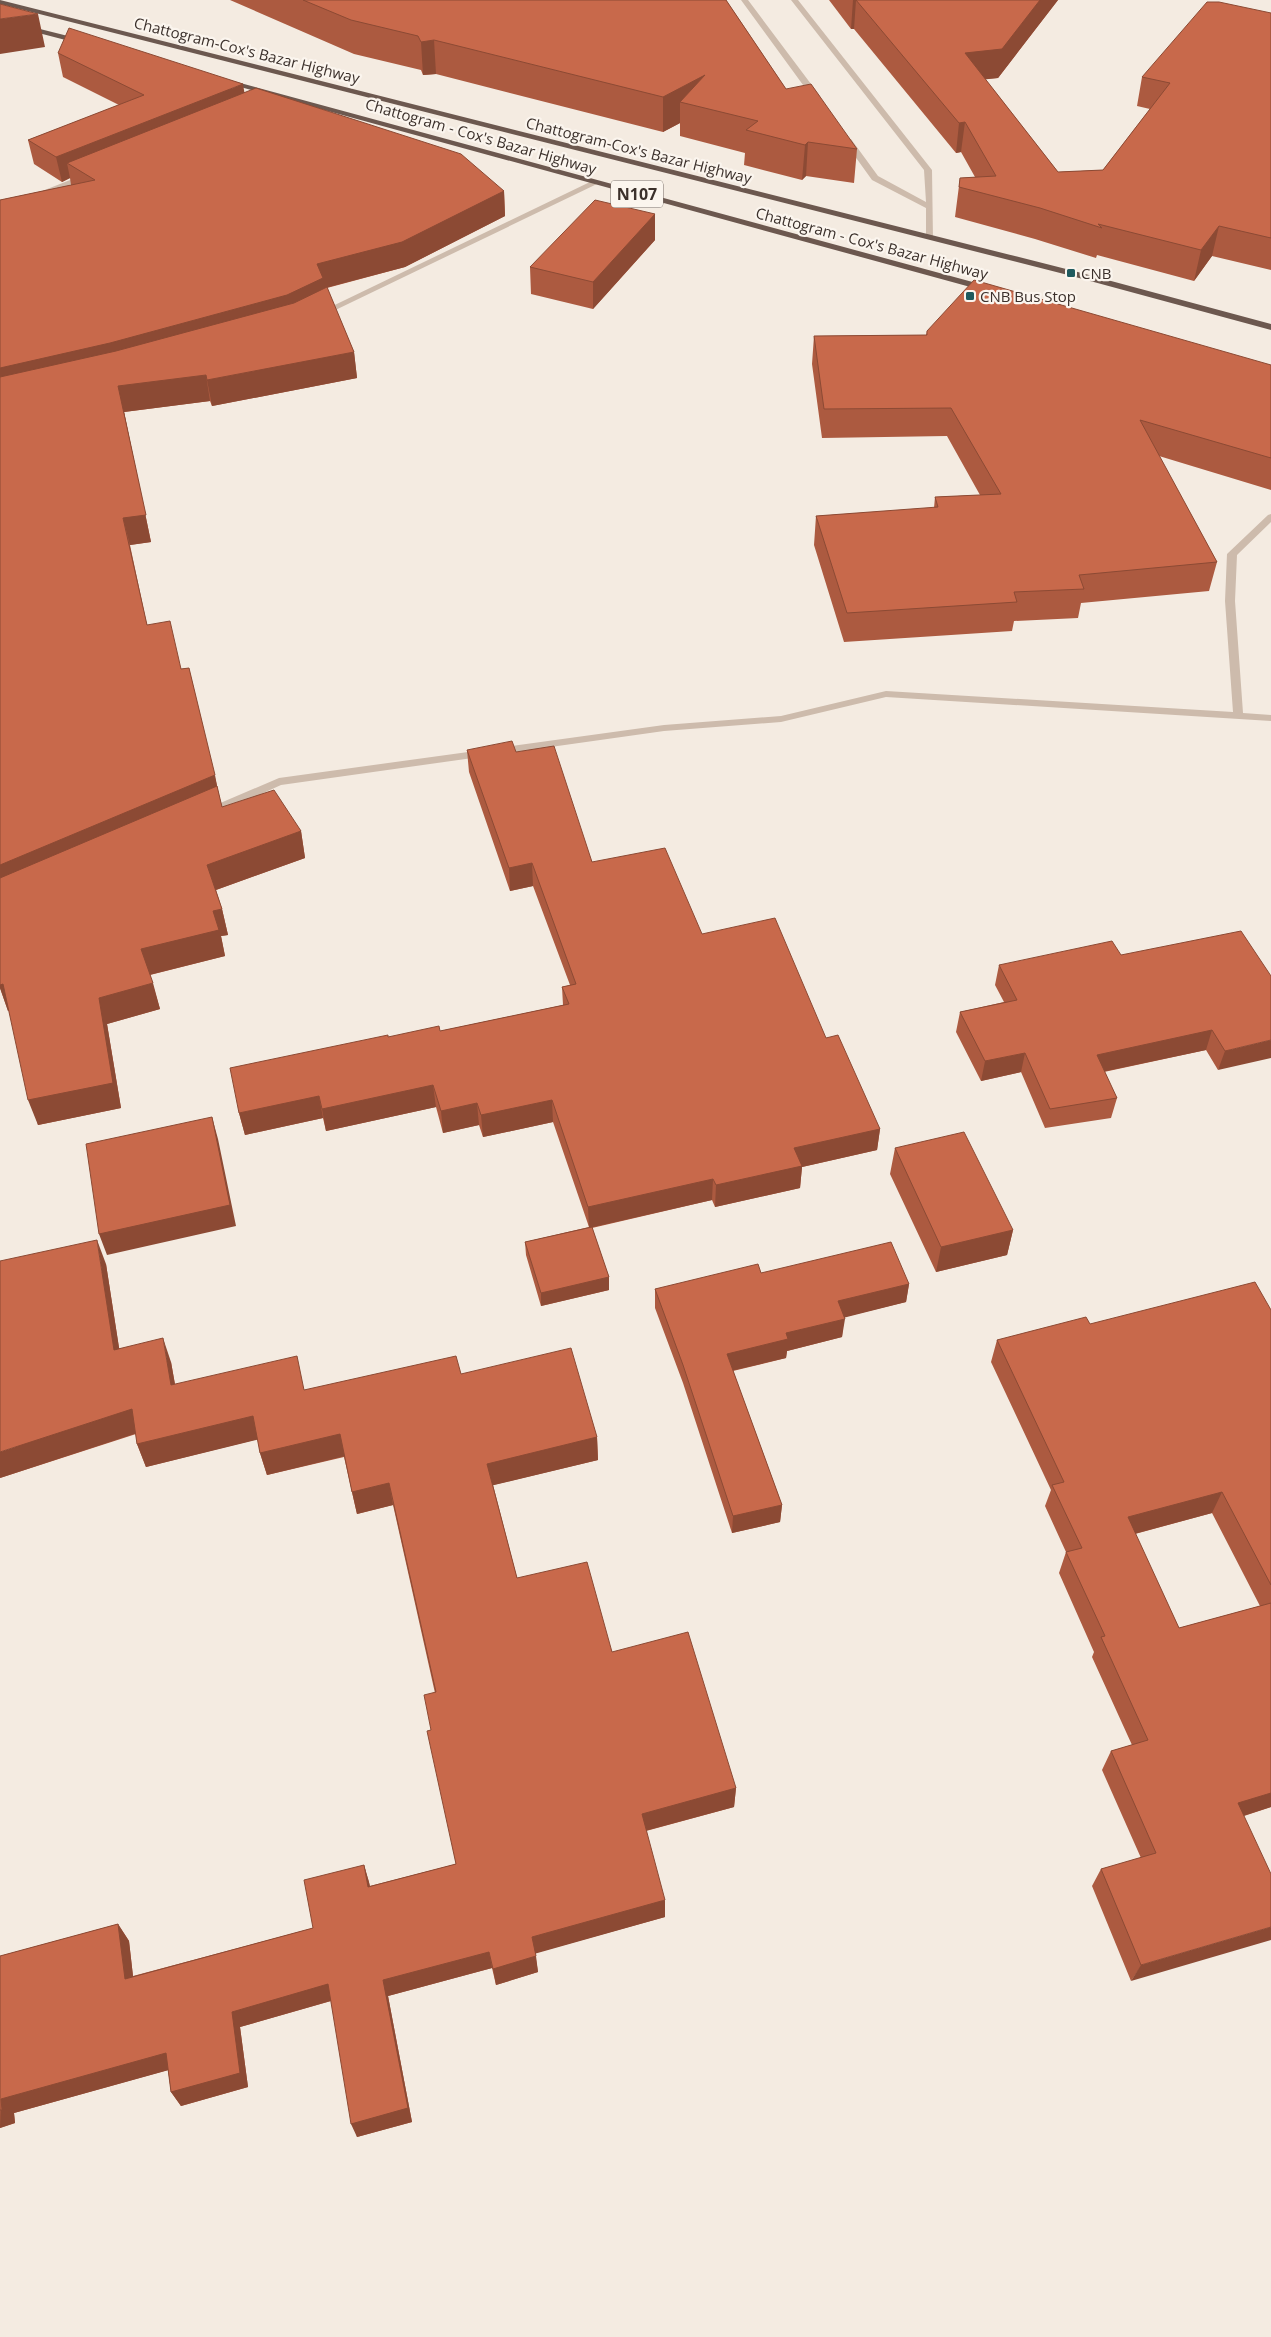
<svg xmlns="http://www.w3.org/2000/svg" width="1271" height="2337" font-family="'Open Sans',sans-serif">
  <rect width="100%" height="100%" fill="#f4ebe1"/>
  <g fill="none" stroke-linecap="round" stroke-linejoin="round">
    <path fill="#cdbbac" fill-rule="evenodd" d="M83,175L90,177L44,195L37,193Z
      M592,181L599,183L323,316L316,314Z
      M1271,514V522L1237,555L1235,601L1243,713L1271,715V721L886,697L781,722L664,731L281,785L212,816L208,817L203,813L204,810L279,778L664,725L781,716L886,691L1233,712L1225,601L1227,554L1268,515Z"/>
    <path fill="#cdbbac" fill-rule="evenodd" d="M741,0H748L820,96V100H814Z
      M791,0H798L932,170L933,240L926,238V208L872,180L844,141L851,139L878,176L926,202L924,170Z"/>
    <path fill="#6c584f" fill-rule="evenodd" d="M0,0L1074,271L1271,324V330L1068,275L0,4Z
      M0,19L84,40L85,42L81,44L0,23Z
      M222,78L991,287L993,289L985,291L222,82Z"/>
  </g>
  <path fill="#ac5a40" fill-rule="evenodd" d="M230,0H726L786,89L857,149L854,183L806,176L802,180L744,165L745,153L680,136V123L663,132L436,74L423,75L421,70L354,54Z
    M829,0H1058L998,78L985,79L1058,172L1103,170L1150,109L1137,106L1142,77L1271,13V270L1212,256L1194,281L1097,255L1096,258L1035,239L955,217L960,178L975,177L961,152L956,153L854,29H851Z
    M58,53L244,92L504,191L505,216L405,267L327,288L354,352L357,378L212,406L210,401L124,412L151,542L130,545L147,625L181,669L189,668L222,807L301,831L305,858L216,890L222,909L228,935L221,936L225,956L150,975L160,1009L107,1024L121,1108L38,1125L9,1011H8L0,988V200L71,185L70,178L62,182L34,164L28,140L119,105L63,77Z
    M655,214V240L593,309L531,294L530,267Z
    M927,331L1271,365V490L1159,456L1217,562L1209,591L1081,603L1078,618L1014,621L1012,631L844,642L814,545L816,516L934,508L935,497L980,495L947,436L822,438L812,364L814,336L926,335Z
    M467,750L516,752L592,862L702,934L826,1038L880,1129L877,1150L802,1167L800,1188L715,1207L712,1200L592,1228L609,1277V1290L541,1306L526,1255L525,1242L589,1227L553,1122L483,1137L479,1125L443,1133L436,1107L326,1131L323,1118L245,1135L239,1113L388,1037L440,1031L563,1005L562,987L570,985L533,886L510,891L469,772Z
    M1121,955L1271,976L1218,1070L1206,1050L1104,1072L1117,1098L1111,1118L1045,1128L1021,1072L981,1081L956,1032L960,1012L1004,1002L995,985L999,965Z
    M895,1148L1013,1230L1007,1255L936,1272L890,1174Z
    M106,1264L119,1348L171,1362L175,1384L305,1390L461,1374L597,1437L598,1460L493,1485L517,1578L612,1652L736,1788L734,1807L646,1831L665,1917L535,1953L538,1972L496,1985L492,1968L388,1996L412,2122L357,2137L331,2001L240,2027L248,2087L181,2106L171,2092L168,2070L14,2113L15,2123L0,2128V1956L118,1924L129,1941L133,1976L313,1928L364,1865L370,1886L456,1864L431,1730L435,1693L393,1505L357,1514L344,1457L267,1475L260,1453L258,1439L146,1467L137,1444L136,1434L0,1478Z
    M761,1273L909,1284L906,1302L844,1317L842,1337L787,1351L786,1358L733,1371L782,1505L780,1522L732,1533L683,1383L655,1308V1289Z
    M1271,1310V1807L1244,1816L1131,1981L1092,1886L1101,1869L1141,1858L1102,1770L1111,1751L1132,1745L1092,1657L1094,1652L1059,1573L1066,1552L1045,1506L1051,1490L991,1362L997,1340L1090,1324ZM1212,1513L1260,1606L1179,1628L1135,1534Z"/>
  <path fill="#8c4a34" d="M853,0H856L854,29H851Z
    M1040,0H1058L998,78L961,82L965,53Z
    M38,14L45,47L0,54V19Z
    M434,40L436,74L423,75L421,42Z
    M705,75L680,102V123L663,132V97Z
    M243,84L247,108L67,163L70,178L62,182L56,157Z
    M965,122L961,152L956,153L959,123Z
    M808,142L806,176L802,180L805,145Z
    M504,191L505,216L405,267L325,288L290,321L0,395V368L317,264Z
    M655,214V240L593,309V282Z
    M1219,226L1212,256L1194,281L1201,250Z
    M354,352L357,378L212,406L207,380Z
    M206,375L210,401L124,412L151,542L130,545L123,518L118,386Z
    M215,775L220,801L0,895V865Z
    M301,831L305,858L213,891L207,865Z
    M532,863L533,886L510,891L509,868Z
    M222,909L228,935L221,936L225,956L149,975L141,949L213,911Z
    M153,983L160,1009L107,1024L121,1108L38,1125L28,1100L99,998Z
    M3,984L13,1010L8,1011L0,988V985Z
    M1212,1030L1206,1050L1092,1074L1097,1055Z
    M1271,1040V1058L1218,1070L1225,1051Z
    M1025,1053L1021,1072L981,1081L985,1061Z
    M433,1085L436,1107L326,1131L322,1109Z
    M319,1096L323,1118L245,1135L239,1113Z
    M552,1100L553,1122L483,1137L481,1115Z
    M477,1103L479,1125L443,1133L441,1111Z
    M212,1117L218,1139L236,1226L107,1255L99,1234Z
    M880,1129L877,1150L802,1167L800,1188L715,1207L716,1185L794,1148Z
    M713,1179L712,1200L589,1228L588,1207Z
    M1013,1230L1007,1255L936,1272L941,1247Z
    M97,1240L106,1264L123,1373L114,1350Z
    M609,1277V1290L541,1306V1293Z
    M909,1284L906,1302L835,1320L838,1301Z
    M845,1319L842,1337L787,1351L786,1358L726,1372L727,1354L786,1333Z
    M163,1338L171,1362L179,1408L171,1385Z
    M132,1409L140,1432L0,1478V1452Z
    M253,1416L260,1439L146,1467L137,1444Z
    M340,1434L345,1456L267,1475L260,1453Z
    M597,1437L598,1460L490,1486L487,1464Z
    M389,1483L393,1505L357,1514L352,1492Z
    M1222,1492L1212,1513L1119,1538L1128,1517Z
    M782,1505L780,1522L732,1533L733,1516Z
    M736,1788L734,1807L641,1832L642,1814Z
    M1271,1793V1807L1227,1821L1238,1803Z
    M364,1865L369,1882L373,1904L368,1887Z
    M665,1900V1917L534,1954L532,1937Z
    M118,1924L129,1941L135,1994L125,1979Z
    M1271,1927V1940L1131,1981L1141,1965Z
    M489,1952L492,1968L388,1996L412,2122L357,2137L351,2124L383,1980Z
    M536,1956L538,1972L496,1985L493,1969Z
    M328,1984L334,2000L240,2027L248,2087L181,2106L171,2092L232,2012Z
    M166,2053L176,2068L14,2113L15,2123L0,2128L1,2099Z"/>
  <path fill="#c8694b" stroke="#8c4a34" d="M303,0H726L786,89L811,84L857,149L808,142L805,145L746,130L758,121L680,102L705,75L663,97L434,40L421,42L418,36L351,20Z
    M853,0H1040L1002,49L965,53L1058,172L1103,170L1170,83L1142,77L1207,2H1219L1271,13V238L1219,226L1201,250L1098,224L1102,228L1040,208L959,187L960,178L996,176L965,122L959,123L856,0Z
    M0,4L38,14L0,19Z
    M69,28L243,84L56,157L28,140L144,95L58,53Z
    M256,88L461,154L504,191L402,242L317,264L323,278L287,295L110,343L0,368V200L95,180L67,163Z
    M595,200L655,214L593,282L530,267Z
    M974,280L1271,365V458L1140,420L1217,562L1079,575L1084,589L1014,592L1017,602L847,613L816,516L938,507L935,497L1001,494L951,408L824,409L814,336L927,335V331Z
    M327,287L354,352L207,380L206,375L118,386L146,515L123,518L147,625L170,621L181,669L189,668L215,775L0,865V377L116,351L294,303Z
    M512,741L516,752L554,746L592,862L665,848L702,934L775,918L826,1038L838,1035L880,1129L794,1148L802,1166L716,1185L713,1179L588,1207L552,1100L481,1115L477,1103L441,1111L433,1085L322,1109L319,1096L239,1113L230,1068L388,1035V1037L439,1026L440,1031L569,1004L562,987L576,984L532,863L509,868L467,750Z
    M217,786L222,807L274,790L301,831L207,865L222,909L213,911L219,930L141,949L153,983L99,998L113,1083L28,1100L3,984L0,985V878Z
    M1241,931L1271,976V1040L1225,1051L1212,1030L1097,1055L1117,1098L1050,1109L1025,1053L985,1061L960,1012L1017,1000L999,965L1112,941L1121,955Z
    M212,1117L230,1205L99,1234L86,1144Z
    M964,1132L1013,1230L941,1247L895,1148Z
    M592,1227L609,1277L541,1293L525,1242Z
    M97,1240L114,1350L163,1338L171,1385L297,1356L304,1390L456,1356L461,1374L571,1348L597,1437L487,1464L517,1578L587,1562L612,1652L688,1632L736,1788L642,1814L665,1900L532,1937L536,1956L493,1969L489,1952L383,1980L408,2108L351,2124L328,1984L232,2012L240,2073L171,2092L166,2053L1,2099L2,2110H0V1956L118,1924L125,1979L313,1928L304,1880L364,1865L368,1887L456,1864L427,1731L431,1730L424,1695L436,1692L389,1483L352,1492L340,1434L260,1453L253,1416L137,1444L132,1409L0,1452V1261Z
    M891,1242L909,1284L838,1301L845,1319L786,1333L788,1339L727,1354L782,1505L733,1516L683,1365L655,1289L758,1264L761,1273Z
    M1255,1282L1271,1310V1585L1222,1492L1128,1517L1179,1628L1271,1603V1793L1238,1803L1271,1874V1927L1141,1965L1101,1869L1156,1853L1111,1751L1148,1740L1101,1637L1105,1636L1066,1552L1082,1548L1052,1485L1064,1482L997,1340L1086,1317L1090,1324Z"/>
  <g fill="#1f5a5e" stroke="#fbf5ee" stroke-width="2">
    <rect x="1066" y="268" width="10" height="10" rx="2.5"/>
    <rect x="965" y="291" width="10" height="10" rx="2.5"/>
  </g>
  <g text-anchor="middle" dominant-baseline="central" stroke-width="4.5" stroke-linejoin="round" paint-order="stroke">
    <g font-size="15" fill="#3b302b" stroke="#fbf5ee">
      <text transform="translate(247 50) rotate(14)">Chattogram-Cox's Bazar Highway</text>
      <text transform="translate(481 136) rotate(16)">Chattogram - Cox's Bazar Highway</text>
      <text transform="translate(639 150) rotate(14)">Chattogram-Cox's Bazar Highway</text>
      <text transform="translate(872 243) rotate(15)">Chattogram - Cox's Bazar Highway</text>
    </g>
    <g font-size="15" fill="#3b302b" stroke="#fbf5ee" text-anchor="start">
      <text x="1081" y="273">CNB</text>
      <text x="980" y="296">CNB Bus Stop</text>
    </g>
    <rect fill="#fbf5ee" stroke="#756b66" stroke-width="1" x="611" y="180.5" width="52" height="27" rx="4"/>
    <g font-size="16" font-weight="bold" fill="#3b302b">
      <text x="637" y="194">N107</text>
    </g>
  </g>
</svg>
